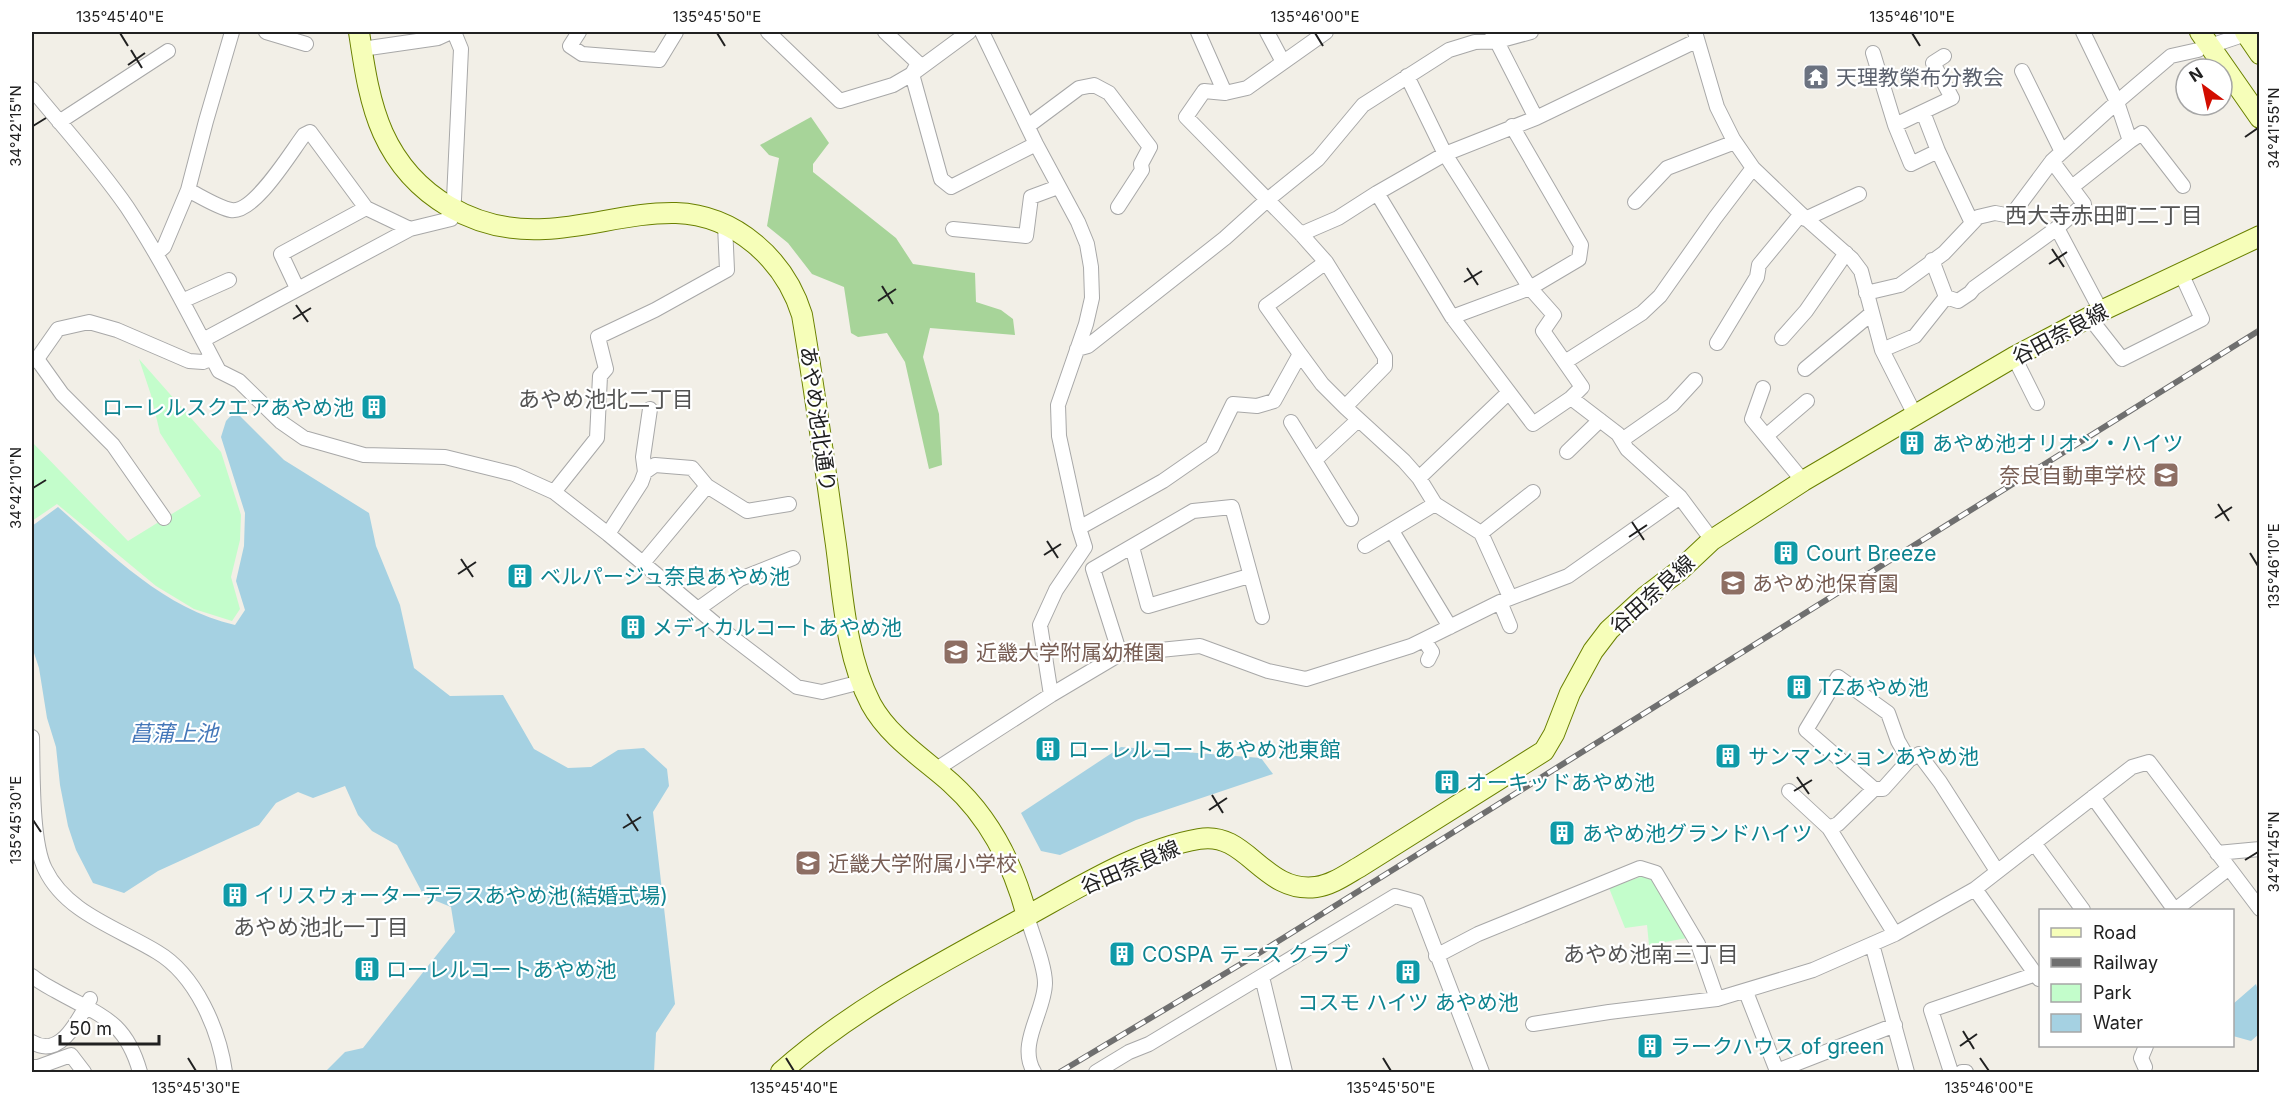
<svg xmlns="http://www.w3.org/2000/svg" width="2291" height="1104" font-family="Inter,'Noto Sans JP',sans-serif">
  <rect width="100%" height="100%" fill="#f2efe7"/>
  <path fill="#a7d499" d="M811,117L829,143L813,164V172L896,238L913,264L975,273L976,302L1001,310L1013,319L1015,335L930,328L923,357L939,414L942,465L929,469L905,362L887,333L858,337L851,333L844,287L812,274L788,243L767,226L779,158L769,155L760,145Z"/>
  <path fill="#c3fdcb" d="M139,359L221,452L241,515L240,540L231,577L240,609L232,621L194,609L156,586L57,504L32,521V442L128,541L201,496L160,433L151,395Z
    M1643,876L1652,878L1687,938L1649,945L1647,925L1625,928L1609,888Z"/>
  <path fill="#a5d1e2" d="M235,411L284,460L369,513L376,546L400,605L414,668L450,696L503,695L534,749L568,768L591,767L618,750L644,748L667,769L669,786L653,812L675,1004L656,1033L654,1072H325L345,1052L363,1048L455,932L451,907L424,896L397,845L372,831L358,815L345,786L313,798L298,792L276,803L259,825L158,871L124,893L93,883L76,850L68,826L60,785L56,747L47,718L39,668L32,647V526L58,507C111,554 164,609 235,625L245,610L236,581L244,546L245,513L221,437L226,421Z
    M1121,747L1261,758L1273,774L1136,820L1060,855L1041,851L1021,813Z
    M2256,984L2259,994V1034L2251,1041L2233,1036V1004Z"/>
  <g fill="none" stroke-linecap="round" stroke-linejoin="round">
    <g stroke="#a8a8a8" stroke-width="16">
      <path id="street" d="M266,32L306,44
        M579,32L570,46L582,54L659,60L676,32
        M768,32L840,101L893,85L912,74L969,32
        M885,32L918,63L912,74L941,179L951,187L1036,144
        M982,32L1036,144L1078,222L1087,244L1091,267L1092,298L1086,324L1058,405L1059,436L1079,528L1085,547L1056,590L1040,625L1051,695
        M1198,32L1225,93
        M1267,32L1283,62
        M1326,32L1247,88L1225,93L1204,91L1186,117L1301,234L1326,262L1385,357V366L1345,407L1404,461L1419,478L1435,504L1481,533L1510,597
        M1492,32L1536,118
        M1695,32L1717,107L1733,139L1753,168L1801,214L1852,259L1861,271L1882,350L1915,415
        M2216,44L2240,36
        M362,49L438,38L451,32
        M1873,53L1895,125L1911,164L1938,151
        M2022,71L2062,152
        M1407,76L1445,154L1530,288L1554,315L1543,331L1582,387L1571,398L1618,434L1627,449L1680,497L1712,540
        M32,89C64,128 98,165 127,207C162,260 190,316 219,371L239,381L281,422L304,438L364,455L445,457L514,474L554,492L608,534L724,631L797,687L822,692L861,682
        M1923,112L1938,151L1972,223
        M59,122L168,51
        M1895,125L1952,98L1933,63L1944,56
        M1028,126L1079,88L1094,85L1109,93L1150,147L1141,164L1142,170L1118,207
        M2130,141L2142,133L2183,186
        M2072,187L2130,141L2117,102L2083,32
        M188,190C200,196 219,208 231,210C254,214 291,152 304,135L310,132L366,208L410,229L451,219L454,199L461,49L454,32
        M1377,193L1452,317L1533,424L1571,398
        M1635,202L1667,168L1735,142
        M1805,219L1859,194
        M2057,228L2101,311
        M953,229L1026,236L1031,197L1058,187
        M1301,234L1338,218L1377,193L1445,154L1536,118L1696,41
        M156,254L164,247L188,190L206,121L232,32
        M297,288L281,254L366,208
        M1866,293L1900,285L1944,253L1978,217L1995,213L2011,216L2052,161L2117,102L2171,56L2198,50
        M1946,297L1958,301L1970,293L1974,288L2057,228L2084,204L2052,161
        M182,301L229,280
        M1452,317L1530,288L1579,259L1581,245L1512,126
        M2089,317L2122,359L2202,319L2181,273
        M1782,338L1806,311L1846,253
        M203,340L410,229
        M1717,343L1757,277L1759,265L1801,214
        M1077,349L1088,346L1225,238L1266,201L1318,159L1363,105L1449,50L1475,42L1498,41L1531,32
        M1882,350L1915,336L1946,297L1932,260
        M1300,354L1266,306L1326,262
        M2014,357L2037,403
        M37,359L62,394L113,445L164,518
        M32,361L37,359L58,329L89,322L117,330L189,361L203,362L212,358
        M1565,362L1642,313L1660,296L1715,218L1753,168
        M1805,369L1872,313
        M1763,388L1752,419L1803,481
        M1291,422L1351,519
        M1766,436L1807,401
        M1622,440L1672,405L1695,380
        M1567,452L1600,420
        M1315,460L1358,420
        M645,472L655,465L692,468L707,486L747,511L789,504
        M1419,478L1508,393
        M554,492L597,438L600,376L606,369L598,337L655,310L727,270L725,225
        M1079,528L1163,481L1212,447L1233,404L1257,406L1274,401L1300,354L1322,384L1345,407
        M1392,531L1450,627
        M1481,533L1533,492
        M608,534L641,483L645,472L643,457L650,409
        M1365,546L1435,504
        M1132,547L1148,606L1249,576
        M643,563L707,486
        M1500,602L1510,626
        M698,609L740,579L793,558
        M1424,640L1432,652L1428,660
        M1120,654L1093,569L1193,511L1232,507L1262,617
        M32,737C33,770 31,841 45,869C66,913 118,928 157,952C196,975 219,1030 225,1072
        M935,770L1051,695L1120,654L1200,646L1268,671L1306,679L1411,646L1500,602L1568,576L1680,497
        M1874,789L1806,730L1838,677L1888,713L1898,741L1909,760
        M1789,791L1829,828
        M2093,797L2174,909L2172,910
        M2034,843L2083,910
        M2217,853L2260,849
        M1975,889L2039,979
        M2175,910L2229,868
        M1027,916C1032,934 1045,965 1045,983C1045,1011 1017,1044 1034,1072
        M1895,934L1829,828L1838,824L1874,789H1883L1909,760L1919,754L1940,782L1997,871
        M1872,944L1907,1072
        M1436,956L1478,934L1640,868L1656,873L1698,944L1717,999
        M32,976C39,982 47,986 56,991C100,1016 125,1019 140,1072
        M1262,977L1285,1072
        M1746,992L1777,1071L1895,1025
        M1533,1024L1609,1012L1717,999L1813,970L1895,934L1975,889L2132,767L2149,762L2260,909
        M32,1042C60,1059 78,1021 90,999
        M32,1067H38L71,1055L84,1072
        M2145,1067L2141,1058L2146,1046
        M1096,1072L1129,1052L1149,1044L1395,896L1417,902L1482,1072
        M1951,1072L1931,1010L2036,974
        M1962,1072H1966"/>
    </g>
    <g stroke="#6a8000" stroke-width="22">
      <path id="secondary" d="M359,32C364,65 369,102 383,133C412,197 476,233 545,229C589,227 632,212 676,213C736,215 785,260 802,315C815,391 825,468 836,545C843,597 846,656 871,704C889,737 924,759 951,783C990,818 1014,867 1027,916
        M2200,32L2260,118
        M2245,32L2260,54
        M781,1072C853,1008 941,963 1025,917C1078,888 1140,849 1199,839C1247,830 1263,894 1316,887C1332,885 1347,874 1361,866L1544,751L1554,734L1570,693L1593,651L1609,630L1645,597L1679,571L1712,540L1803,481L2014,357L2101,311L2260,236"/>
    </g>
    <use href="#street" stroke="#fff" stroke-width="14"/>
    <use href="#secondary" stroke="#f6feb9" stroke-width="20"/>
    <g stroke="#6f6f6f" stroke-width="6">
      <path id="rail" d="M1060,1072L1256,955L2260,330"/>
    </g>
    <use href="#rail" stroke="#fff" stroke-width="4" stroke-dasharray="11" stroke-linecap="butt"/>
  </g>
  <path fill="none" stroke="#212121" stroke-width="2" d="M120,33L128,46M717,33L725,46M1315,33L1323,46M1912,33L1920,46M131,50L142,68M128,65L145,53M33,126L46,118M2245,137L2258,128M2052,249L2064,267M2049,264L2067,252M1467,268L1478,285M1464,282L1482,271M882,286L893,304M878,301L896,289M296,305L308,322M293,319L311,308M33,488L46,480M2218,504L2229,521M2215,518L2232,507M1632,522L1644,540M1629,537L1647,525M1047,541L1058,558M2250,553L2258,566M1044,555L1061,544M461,559L473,577M458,574L476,562M1797,777L1809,794M1794,791L1812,780M1212,795L1223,813M1209,810L1227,798M627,814L638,831M33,820L41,832M623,828L641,817M2245,860L2258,852M1963,1031L1974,1049M1960,1046L1977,1034M188,1058L196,1071M786,1058L794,1071M1383,1058L1391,1071M1980,1058L1989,1071"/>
  <defs>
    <g id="temple-square" transform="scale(1.35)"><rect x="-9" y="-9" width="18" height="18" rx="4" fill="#6b7280" stroke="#fff"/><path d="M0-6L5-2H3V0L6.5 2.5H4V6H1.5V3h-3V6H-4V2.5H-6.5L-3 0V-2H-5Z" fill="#fff"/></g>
    <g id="building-square" transform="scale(1.35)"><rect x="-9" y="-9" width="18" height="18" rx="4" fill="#0f9aa8" stroke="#fff"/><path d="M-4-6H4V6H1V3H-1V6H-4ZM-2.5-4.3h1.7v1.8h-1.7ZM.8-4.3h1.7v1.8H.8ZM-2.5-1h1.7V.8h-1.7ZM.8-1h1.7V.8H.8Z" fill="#fff"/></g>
    <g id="school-square" transform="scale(1.35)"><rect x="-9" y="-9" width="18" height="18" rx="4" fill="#8d6e63" stroke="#fff"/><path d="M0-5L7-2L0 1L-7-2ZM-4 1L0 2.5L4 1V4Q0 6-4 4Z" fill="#fff"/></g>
  </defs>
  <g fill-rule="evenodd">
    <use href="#temple-square" x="1816" y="77"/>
    <use href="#building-square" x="374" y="407"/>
    <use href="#building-square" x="1912" y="443"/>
    <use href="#school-square" x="2166" y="475"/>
    <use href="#building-square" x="1786" y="553"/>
    <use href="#building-square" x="520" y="576"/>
    <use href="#school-square" x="1733" y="583"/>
    <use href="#building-square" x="633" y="627"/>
    <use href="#school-square" x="956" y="652"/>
    <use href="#building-square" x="1799" y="687"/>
    <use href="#building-square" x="1048" y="749"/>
    <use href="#building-square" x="1728" y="756"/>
    <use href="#building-square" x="1447" y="782"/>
    <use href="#building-square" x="1562" y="833"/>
    <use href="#school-square" x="808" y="863"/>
    <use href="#building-square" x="235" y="895"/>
    <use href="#building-square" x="1122" y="954"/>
    <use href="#building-square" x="367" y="969"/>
    <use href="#building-square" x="1408" y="972"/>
    <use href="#building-square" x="1650" y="1046"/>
  </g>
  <g text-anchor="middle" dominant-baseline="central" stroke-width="4.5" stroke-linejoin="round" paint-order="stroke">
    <g font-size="21" fill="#5b616d" stroke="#fff" text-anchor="start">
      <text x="1836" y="77">天理教榮布分教会</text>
    </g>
    <g font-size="21" fill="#212121" stroke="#fff">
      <text transform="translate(2060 334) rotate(-28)">谷田奈良線</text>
      <text transform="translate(818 419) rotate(82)">あやめ池北通り</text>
      <text transform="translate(1652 594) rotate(-42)">谷田奈良線</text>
      <text transform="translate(1130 867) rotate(-23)">谷田奈良線</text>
    </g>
    <g font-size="21" fill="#0d838f" stroke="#fff" text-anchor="start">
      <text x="354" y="407" text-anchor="end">ローレルスクエアあやめ池</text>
      <text x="1932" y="443">あやめ池オリオン・ハイツ</text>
      <text x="1806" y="553">Court Breeze</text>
      <text x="540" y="576">ベルパージュ奈良あやめ池</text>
      <text x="652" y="627">メディカルコートあやめ池</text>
      <text x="1818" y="687">TZあやめ池</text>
      <text x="1068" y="749">ローレルコートあやめ池東館</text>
      <text x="1748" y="756">サンマンションあやめ池</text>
      <text x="1466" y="782">オーキッドあやめ池</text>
      <text x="1582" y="833">あやめ池グランドハイツ</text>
      <text x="254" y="895">イリスウォーターテラスあやめ池(結婚式場)</text>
      <text x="1142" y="954">COSPA テニス クラブ</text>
      <text x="386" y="969">ローレルコートあやめ池</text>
      <text x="1408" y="1002" text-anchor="middle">コスモ ハイツ あやめ池</text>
      <text x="1670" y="1046">ラークハウス of green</text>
    </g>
    <g font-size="21" fill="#785e54" stroke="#fff" text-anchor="start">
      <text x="2146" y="475" text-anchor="end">奈良自動車学校</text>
      <text x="1752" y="583">あやめ池保育園</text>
      <text x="976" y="652">近畿大学附属幼稚園</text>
      <text x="828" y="863">近畿大学附属小学校</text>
    </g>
    <g font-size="22" fill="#545454" stroke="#fff">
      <text x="2104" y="215">西大寺赤田町二丁目</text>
      <text x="606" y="399">あやめ池北二丁目</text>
      <text x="321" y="927">あやめ池北一丁目</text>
      <text x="1651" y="954">あやめ池南三丁目</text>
    </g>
    <g font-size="22" font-style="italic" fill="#4578b9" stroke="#fff">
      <text x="174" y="733">菖蒲上池</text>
    </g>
  </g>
  <rect width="2291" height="1104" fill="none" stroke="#ffffff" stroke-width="66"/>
  <rect x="2039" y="909" width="195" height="138" fill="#ffffff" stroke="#a6a6a6" stroke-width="1.5"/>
  <rect x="2051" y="928" width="30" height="9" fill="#f6feb9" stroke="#a6a6a6" stroke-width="1.5"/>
  <text x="2093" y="939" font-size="18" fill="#212121">Road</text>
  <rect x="2051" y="958" width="30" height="9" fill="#6f6f6f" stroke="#a6a6a6" stroke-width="1.5"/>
  <text x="2093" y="969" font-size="18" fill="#212121">Railway</text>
  <rect x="2051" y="984" width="30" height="18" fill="#c3fdcb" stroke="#a6a6a6" stroke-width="1.5"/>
  <text x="2093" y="999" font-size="18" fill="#212121">Park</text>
  <rect x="2051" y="1014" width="30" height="18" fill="#a5d1e2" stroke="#a6a6a6" stroke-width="1.5"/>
  <text x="2093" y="1029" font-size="18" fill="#212121">Water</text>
  <g transform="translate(2204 87) rotate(327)"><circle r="28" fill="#ffffff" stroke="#a6a6a6" stroke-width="1.5"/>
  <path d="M0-4.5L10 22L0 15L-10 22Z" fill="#d20d00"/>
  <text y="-9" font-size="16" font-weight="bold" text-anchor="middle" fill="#212121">N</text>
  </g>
  <path d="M60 1035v9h99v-9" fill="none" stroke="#212121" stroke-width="3"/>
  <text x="69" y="1035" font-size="18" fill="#212121" stroke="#ffffff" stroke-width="4.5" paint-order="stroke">50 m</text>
  <rect x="33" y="33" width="2225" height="1038" fill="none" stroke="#212121" stroke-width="2"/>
  <g font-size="15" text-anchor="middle" fill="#212121">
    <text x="120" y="22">135°45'40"E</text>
    <text x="717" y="22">135°45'50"E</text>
    <text x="1315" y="22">135°46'00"E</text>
    <text x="1912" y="22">135°46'10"E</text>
    <text transform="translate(16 126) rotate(-90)" y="5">34°42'15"N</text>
    <text transform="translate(2274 128) rotate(-90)" y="5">34°41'55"N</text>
    <text transform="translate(16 488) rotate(-90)" y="5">34°42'10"N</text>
    <text transform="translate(2274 566) rotate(-90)" y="5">135°46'10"E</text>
    <text transform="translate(16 820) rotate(-90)" y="5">135°45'30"E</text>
    <text transform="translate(2274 852) rotate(-90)" y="5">34°41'45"N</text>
    <text x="196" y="1093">135°45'30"E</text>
    <text x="794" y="1093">135°45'40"E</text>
    <text x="1391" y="1093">135°45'50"E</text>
    <text x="1989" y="1093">135°46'00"E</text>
  </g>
</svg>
